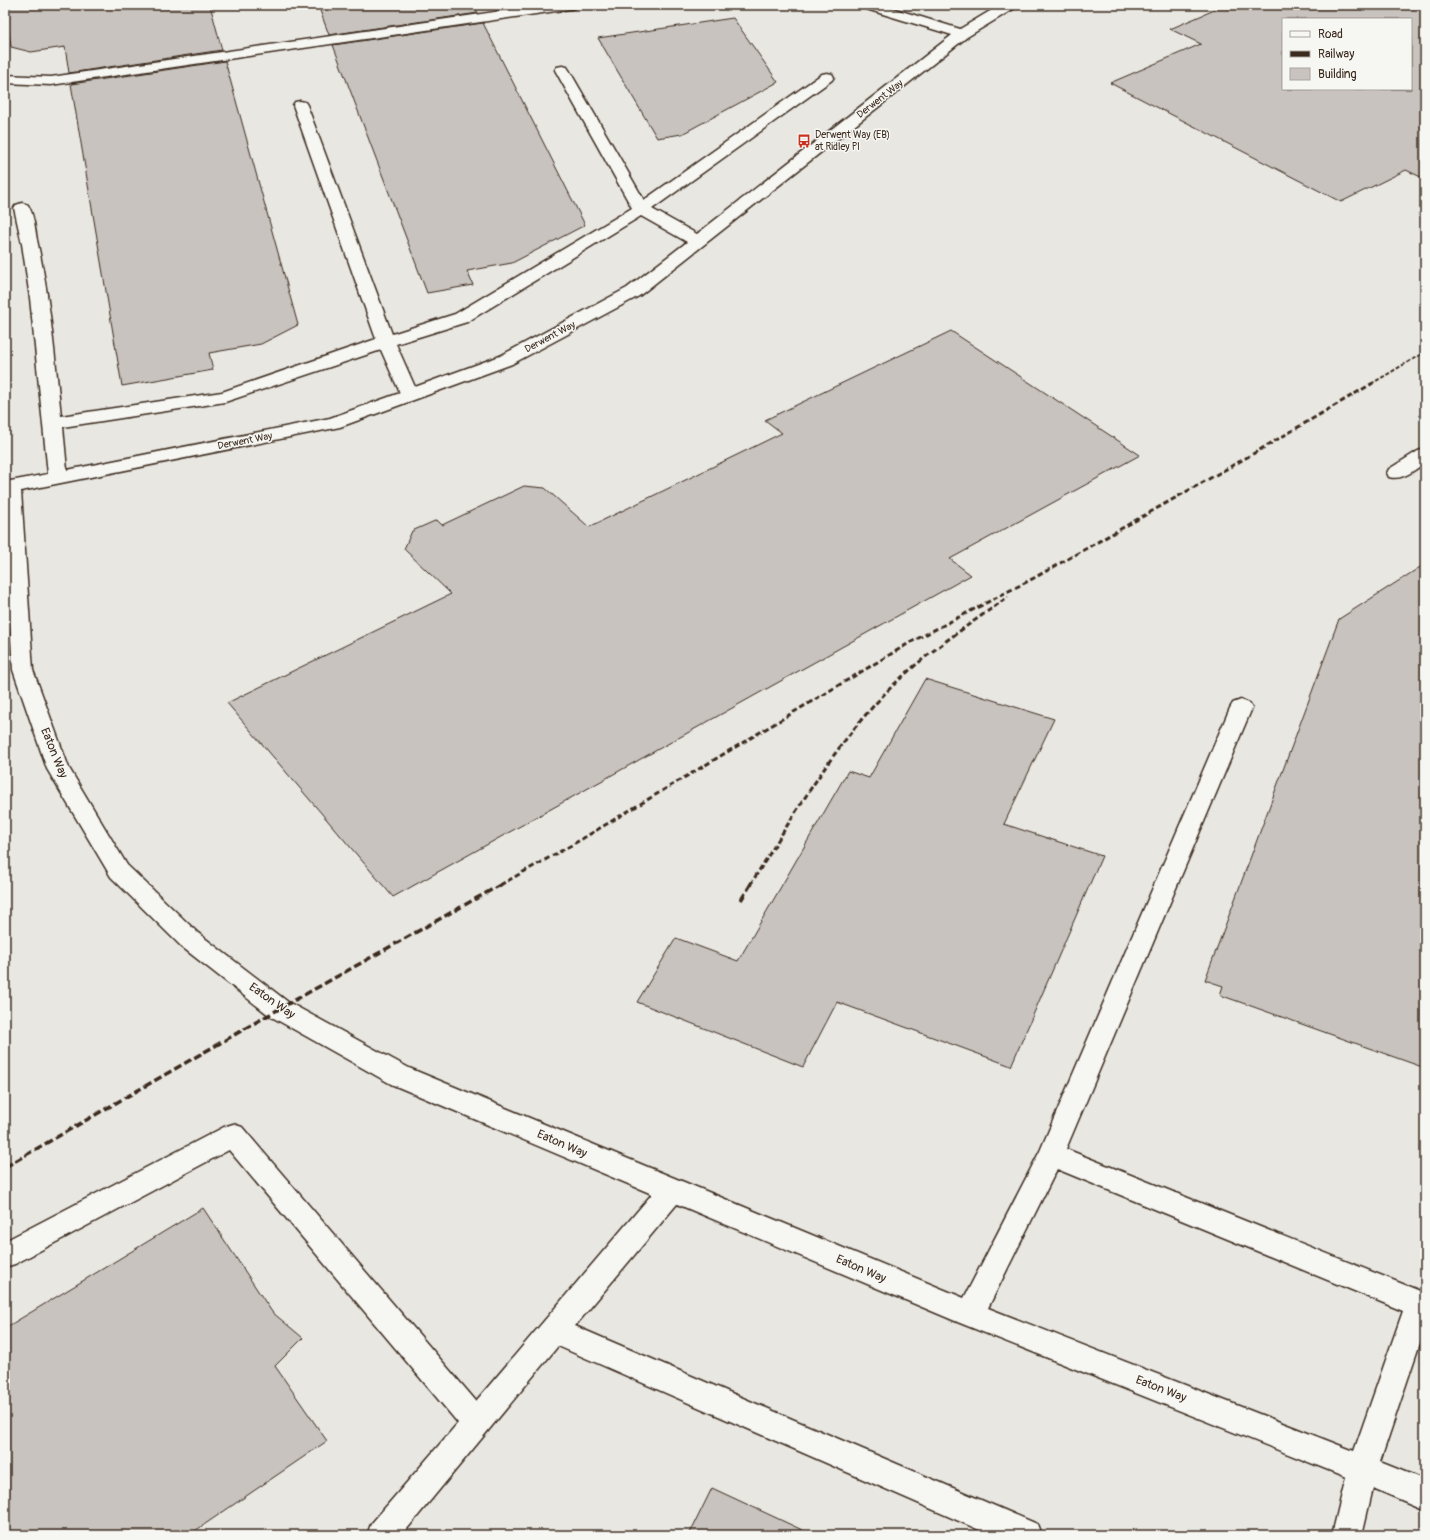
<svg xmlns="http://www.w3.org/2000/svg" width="1430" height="1540" font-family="Pangolin,sans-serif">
  <rect width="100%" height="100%" fill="#f6f6f2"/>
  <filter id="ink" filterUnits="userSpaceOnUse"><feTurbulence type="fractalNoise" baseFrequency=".025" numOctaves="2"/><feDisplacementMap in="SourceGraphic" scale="8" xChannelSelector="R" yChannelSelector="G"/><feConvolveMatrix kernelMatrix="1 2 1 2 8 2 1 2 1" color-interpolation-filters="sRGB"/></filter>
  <g filter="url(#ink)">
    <path fill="#e8e7e2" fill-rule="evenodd" d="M5,5H1425V1535H5ZM1283,19H1411V89H1283Z"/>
    <path fill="#c8c3be" stroke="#3b2a1e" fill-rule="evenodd" d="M5,5H210L222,50L69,73L65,47L31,52L11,47Z
      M318,5H474L478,13L329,35Z
      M1226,5H1425V179L1406,170L1341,202L1110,83L1201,44L1170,29ZM1283,19H1411V89H1283Z
      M733,18L778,82L682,134L657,138L598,38Z
      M483,23L585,225L512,263L467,271L473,285L427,293L333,45Z
      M225,61L298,325L261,344L209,353L213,370L122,386L71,84Z
      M951,331L1140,455L950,559L971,575L393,897L227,703L451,594L404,549L412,531L437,520L442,525L524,486L545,488L589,527L782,433L765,420Z
      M1425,564V1068L1220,995L1223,986L1205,980L1339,619Z
      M925,679L1054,719L1004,824L1102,856L1011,1066L837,1002L803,1067L637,1002L676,938L738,961L848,771L869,778Z
      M203,1208L272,1312L303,1338L275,1366L327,1441L189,1535H5V1328Z
      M712,1488L813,1535H689Z"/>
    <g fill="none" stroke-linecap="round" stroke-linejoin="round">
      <g stroke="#3b2a1e" stroke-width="3">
        <path id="minor" d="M542,5H577L575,8L570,9L51,85L5,83V75L51,77Z
          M861,5H882L960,29L1000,5H1017L1015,8L967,37L639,296L512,364L340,427L21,491L33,670L69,768L127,865L198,933L288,1002L409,1068L964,1298L1040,1151L1230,708L1233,703L1241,700L1249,703L1252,708L1066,1149L1425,1293V1328L1380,1462L1425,1480V1510L1373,1488L1362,1535H1332L1346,1477L960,1323L677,1204L575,1326L1037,1524L1041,1535H991L558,1346L402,1535H367L371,1524L458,1423L229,1150L15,1264L5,1267V1241L224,1127L233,1124L242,1127L476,1401L652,1194L391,1084L270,1016L182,947L111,877L47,769L13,670L5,544V482L48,474L30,298L22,244L14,208L16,205L22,203L28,205C34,214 35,229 37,240C50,298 55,358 61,416L222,392L376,339L293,105L295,102L300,101L305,102L307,105L392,334L455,314L632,208L555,70L557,67L562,66L567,67L569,70L644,200L822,74L827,73L832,74L834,77L832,80L652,209L697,234L952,35L863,8ZM641,216L687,242L627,288L500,356L415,387L396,344L467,322ZM381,350L400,393L330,418L67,470L63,427L225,402ZM1057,1169L1403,1311L1354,1451L988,1308Z
          M1425,449V463C1414,470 1403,481 1389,477L1387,473L1389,469L1418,451Z"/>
      </g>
      <use href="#minor" fill="#f6f6f2" fill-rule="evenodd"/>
      <path stroke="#3b2a1e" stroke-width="2" stroke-dasharray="4 2" stroke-linecap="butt" d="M1371,384L1425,352"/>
      <path stroke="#3b2a1e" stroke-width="3" stroke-dasharray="5.5 3" stroke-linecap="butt" d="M500,885L570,846L911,642L1034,578L1251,455L1373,383
        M750,885C790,822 827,756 878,701C915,660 963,629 1008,597"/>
      <path stroke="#3b2a1e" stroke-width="3.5" stroke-dasharray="8 3.5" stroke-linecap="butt" d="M741,900L751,884
        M5,1167L279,1009L502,884"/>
    </g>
  </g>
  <defs>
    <g id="bus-bare" transform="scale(1.08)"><path d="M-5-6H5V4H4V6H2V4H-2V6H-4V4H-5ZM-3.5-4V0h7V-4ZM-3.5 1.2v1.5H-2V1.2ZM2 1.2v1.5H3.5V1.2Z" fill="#c8321e" stroke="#f6f6f2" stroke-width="2.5" paint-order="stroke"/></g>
  </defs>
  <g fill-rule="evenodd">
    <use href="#bus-bare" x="804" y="141"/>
  </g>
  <g text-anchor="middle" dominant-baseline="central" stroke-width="3" stroke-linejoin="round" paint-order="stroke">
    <g font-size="10" fill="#3b2a1e" stroke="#f6f6f2">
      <text transform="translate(880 99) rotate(-38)">Derwent Way</text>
      <text transform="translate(550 337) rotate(-28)">Derwent Way</text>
      <text transform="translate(245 441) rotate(-11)">Derwent Way</text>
    </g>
    <g font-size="10" fill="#3b2a1e" stroke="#f6f6f2" text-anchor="start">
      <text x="815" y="135">Derwent Way (EB)<tspan x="815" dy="12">at Ridley Pl</tspan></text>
    </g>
    <g font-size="12" fill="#3b2a1e" stroke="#f6f6f2">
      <text transform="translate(54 753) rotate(68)">Eaton Way</text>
      <text transform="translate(272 1001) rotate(35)">Eaton Way</text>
      <text transform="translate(562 1144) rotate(23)">Eaton Way</text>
      <text transform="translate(861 1269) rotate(23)">Eaton Way</text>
      <text transform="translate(1161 1389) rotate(21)">Eaton Way</text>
    </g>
  </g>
  <rect width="1430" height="1540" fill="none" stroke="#f6f6f2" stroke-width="20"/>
  <rect x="10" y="10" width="1410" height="1520" fill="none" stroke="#3b2a1e" stroke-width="1.5" filter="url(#ink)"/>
  <rect x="1282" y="18" width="130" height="72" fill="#f6f6f2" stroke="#aba49d"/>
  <rect x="1290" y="31" width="20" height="6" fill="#f6f6f2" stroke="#aba49d"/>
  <text x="1318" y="38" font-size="12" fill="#3b2a1e">Road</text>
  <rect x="1290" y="51" width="20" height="6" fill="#3b2a1e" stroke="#aba49d"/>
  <text x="1318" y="58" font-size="12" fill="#3b2a1e">Railway</text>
  <rect x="1290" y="68" width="20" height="12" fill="#c8c3be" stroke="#aba49d"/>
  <text x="1318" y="78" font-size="12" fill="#3b2a1e">Building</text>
</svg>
